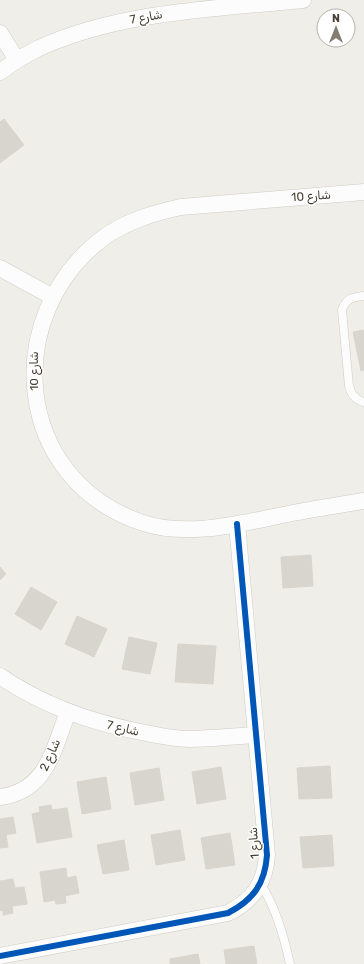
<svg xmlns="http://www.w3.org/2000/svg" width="364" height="964" font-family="Rubik,'Noto Naskh Arabic',sans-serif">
  <rect width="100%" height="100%" fill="#f0eee8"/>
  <path fill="#d8d5cf" stroke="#d8d5ce" d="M4,119L24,145L0,163V122Z
    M364,330V370L361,371L353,332Z
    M311,555L313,586L283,588L281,557Z
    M0,567L6,574L0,580Z
    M31,587L57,602L41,630L15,614Z
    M77,616L107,629L94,657L65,644Z
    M129,637L157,643L150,674L122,669Z
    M178,644L216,646L213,684L175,682Z
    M330,766L332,798L299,799L297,768Z
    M221,767L226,799L197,804L192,772Z
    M159,768L164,800L135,805L130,773Z
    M106,777L111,809L82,814L77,782Z
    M51,805L52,810L67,808L72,837L37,843L32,814L40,812L39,807Z
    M13,817L16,833L6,835L8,847L0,848V819Z
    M180,830L185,860L156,865L151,835Z
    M230,833L235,865L206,869L201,838Z
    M332,835L334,866L303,868L300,837Z
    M124,840L129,870L103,874L97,845Z
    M66,868L67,878L76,876L79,893L65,896L66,903L56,904L55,900L44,902L40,872Z
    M13,879L15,888L24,887L27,904L12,906L13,913L3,915V910L0,911V881Z
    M254,946L257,964H226L224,950Z
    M198,954L200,964H170V959Z"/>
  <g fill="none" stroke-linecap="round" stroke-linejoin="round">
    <g stroke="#ceccc5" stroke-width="9">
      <path id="service" d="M364,296C353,297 346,298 342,310L349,386C351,394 355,400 364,402
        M260,883C276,907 284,936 290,964"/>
    </g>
    <g stroke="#ceccc5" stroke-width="17">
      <path id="minor" d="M0,33L17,60
        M0,72C12,63 25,55 39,48C122,11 214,9 303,0
        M364,192L181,207C154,213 126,221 103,238C0,316 13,480 143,523C190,538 241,523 288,514C313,509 339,505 364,501
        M0,268L51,296
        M0,676C42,705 90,722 141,732C156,735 173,739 189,739C211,739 234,736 256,735
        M0,797C47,791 53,750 68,712
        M0,956L228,913C253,900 265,884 267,855L237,524"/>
    </g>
    <use href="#service" stroke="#fdfcfc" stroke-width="8"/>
    <use href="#minor" stroke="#fdfcfc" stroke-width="16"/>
    <g stroke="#fff" stroke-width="8">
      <path id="cycleway" d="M0,956L228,913C253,900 265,884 267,855L237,524"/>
    </g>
    <use href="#cycleway" stroke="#0057b8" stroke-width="6"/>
  </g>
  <g text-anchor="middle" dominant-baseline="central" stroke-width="3" stroke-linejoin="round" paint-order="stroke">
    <g font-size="12" fill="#473f33" stroke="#fff">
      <text transform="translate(146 17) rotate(-10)">شارع 7</text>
      <text transform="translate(311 196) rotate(-4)">شارع 10</text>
      <text transform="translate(34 371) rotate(-90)">شارع 10</text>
      <text transform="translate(123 728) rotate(13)">شارع 7</text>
      <text transform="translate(50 755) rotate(-66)">شارع 2</text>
      <text transform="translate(254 843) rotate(-94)">شارع 1</text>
    </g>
  </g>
  <g transform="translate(336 28)"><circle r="19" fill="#ffffff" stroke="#b5b2ad"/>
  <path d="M0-3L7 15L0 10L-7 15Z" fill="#827c72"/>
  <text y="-6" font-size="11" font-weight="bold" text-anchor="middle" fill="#473f33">N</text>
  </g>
</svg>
